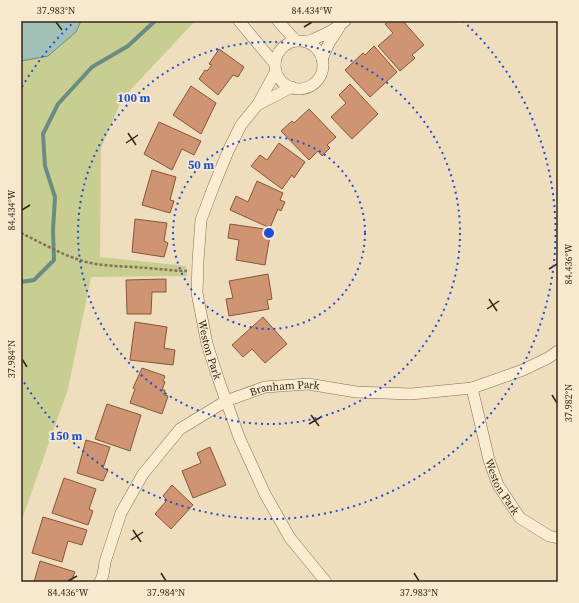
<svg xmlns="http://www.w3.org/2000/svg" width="579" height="603" font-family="'Source Serif 4',serif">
  <rect width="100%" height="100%" fill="#efdebd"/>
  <path fill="#c8cd91" d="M21,21H195L122,99L101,148L100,257L186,266L187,276L91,277L68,389L21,522Z"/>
  <path fill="#a1c0b6" stroke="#688e83" d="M21,21H81L76,32L48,56L21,61Z"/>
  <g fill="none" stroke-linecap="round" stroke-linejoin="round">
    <path stroke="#688e83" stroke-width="4" d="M21,282L34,280L54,260L53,230L55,197L45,166L43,134L58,104L92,67L128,46L155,21"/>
  </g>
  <path fill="#cf9471" stroke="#87563b" d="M389,21H403L424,45L412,55L415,58L400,71L378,46L393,33L385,24Z
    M374,46L397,72L370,97L345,70L363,53L365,55Z
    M219,49L244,67L238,77L233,75L218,95L199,79L205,70L207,71L212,65L209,64Z
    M350,84L378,114L352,139L331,117L346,103L339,95Z
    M191,86L216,103L201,134L173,115Z
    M309,109L336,137L327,145L330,148L322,156L318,151L309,160L281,131L292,121L294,123Z
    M159,122L201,141L194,155L182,149L172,170L144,154Z
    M279,143L305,162L294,178L292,175L282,189L251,166L260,155L267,160Z
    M152,170L176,177L170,200L174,201L170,213L142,205Z
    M257,181L283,193L280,200L285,202L281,211L278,209L270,228L230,210L236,196L248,202Z
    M135,219L167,223L164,241L168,243L164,257L132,252Z
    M230,224L271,230L265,265L236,260L239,240L228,238Z
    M268,274L272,299L267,300L269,309L229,316L226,299L233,298L229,281Z
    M166,279V292H152L151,314H127L126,280Z
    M263,317L287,344L265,363L252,349L243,357L232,345Z
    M135,322L167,327L164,348L175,350L173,365L130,360Z
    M142,368L165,376L163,381L165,382L162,390H165L164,395L168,396L162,414L130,403L135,389L133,388Z
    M107,404L141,415L130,451L95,439Z
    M86,440L110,447L103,468L108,470L103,481L77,473Z
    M210,447L226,485L193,498L182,471L201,463L197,453Z
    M64,478L96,489L89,509L93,511L88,525L52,513Z
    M172,485L193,505L171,529L155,514L167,500L163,496Z
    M43,517L87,530L82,545L68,541L62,562L32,553Z
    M40,561L75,572L71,582H34Z"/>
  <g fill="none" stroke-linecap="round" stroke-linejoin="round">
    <g stroke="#876e56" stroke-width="12">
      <g id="minor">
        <path d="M239,21L275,64"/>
        <path d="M278,21L296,41"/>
        <circle cx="299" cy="65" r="24"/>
        <path d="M307,42C321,36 334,31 345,21"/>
        <path d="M322,59L329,43L339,28"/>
        <path id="s1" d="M276,71L258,104L241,125L229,149L213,188L201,220L198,261L197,293L207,344L219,381L239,437L265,494L290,538L326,582"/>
        <path d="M259,104L292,87"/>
        <path id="s2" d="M472,388L489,460L498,485L520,518L549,536L558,538"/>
        <path id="s3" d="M100,582L103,575L105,562L121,513L143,474L180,429L226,401L265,387L308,384L356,392L411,394L472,388L523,370L548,358L558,351"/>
      </g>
    </g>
    <path stroke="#876e56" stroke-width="2.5" stroke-dasharray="3 2" stroke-linecap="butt" d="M21,233C40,242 60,254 80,260C100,267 126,266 147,268C161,269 174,271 187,271"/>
    <use href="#minor" stroke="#faecd0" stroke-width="11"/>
  </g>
  <path fill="none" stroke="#36271b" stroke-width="1.5" d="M56,22L62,30M304,27L312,22M128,133L136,145M126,143L138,135M22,210L30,205M549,269L557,264M489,299L497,311M487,309L499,301M22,359L27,367M552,395L557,403M311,415L319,426M309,424L321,417M133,530L141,542M131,540L143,532M161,573L166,581M414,573L419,581M68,581L77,576"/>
  <g fill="none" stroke="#1d4ed8" stroke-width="2" stroke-dasharray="2 4">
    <circle cx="269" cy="233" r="96"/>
    <circle cx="269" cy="233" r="191"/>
    <path d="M22 87A287 287 0 0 1 75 21M463 21A287 287 0 1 1 22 379"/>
  </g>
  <g text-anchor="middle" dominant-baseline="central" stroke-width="4" stroke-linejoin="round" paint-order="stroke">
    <g font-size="11" fill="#36271b" stroke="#f6e9cd">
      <text stroke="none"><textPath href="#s1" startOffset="299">Weston Park</textPath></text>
      <text stroke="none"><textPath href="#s3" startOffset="290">Branham Park</textPath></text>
      <text stroke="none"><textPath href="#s2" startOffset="104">Weston Park</textPath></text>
    </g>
  </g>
  <circle cx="269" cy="233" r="6" fill="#1d4ed8" stroke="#f6e9cd" stroke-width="2"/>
  <g font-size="12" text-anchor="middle" font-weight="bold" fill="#1d4ed8" stroke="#f6e9cd" stroke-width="4" stroke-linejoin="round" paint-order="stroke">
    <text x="134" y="102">100 m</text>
    <text x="201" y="169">50 m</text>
    <text x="66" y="440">150 m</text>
  </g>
  <rect width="579" height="603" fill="none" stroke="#f6e9cd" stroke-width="44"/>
  <rect x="22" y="22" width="535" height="559" fill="none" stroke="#36271b" stroke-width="1.5"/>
  <g font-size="10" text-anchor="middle" fill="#36271b">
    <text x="56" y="14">37.983°N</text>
    <text x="312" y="14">84.434°W</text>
    <text transform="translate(11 210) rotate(-90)" y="4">84.434°W</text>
    <text transform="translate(568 264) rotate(-90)" y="4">84.436°W</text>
    <text transform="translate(11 359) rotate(-90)" y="4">37.984°N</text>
    <text transform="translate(568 403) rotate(-90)" y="4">37.982°N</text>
    <text x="68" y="596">84.436°W</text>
    <text x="166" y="596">37.984°N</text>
    <text x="419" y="596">37.983°N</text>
  </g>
</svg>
